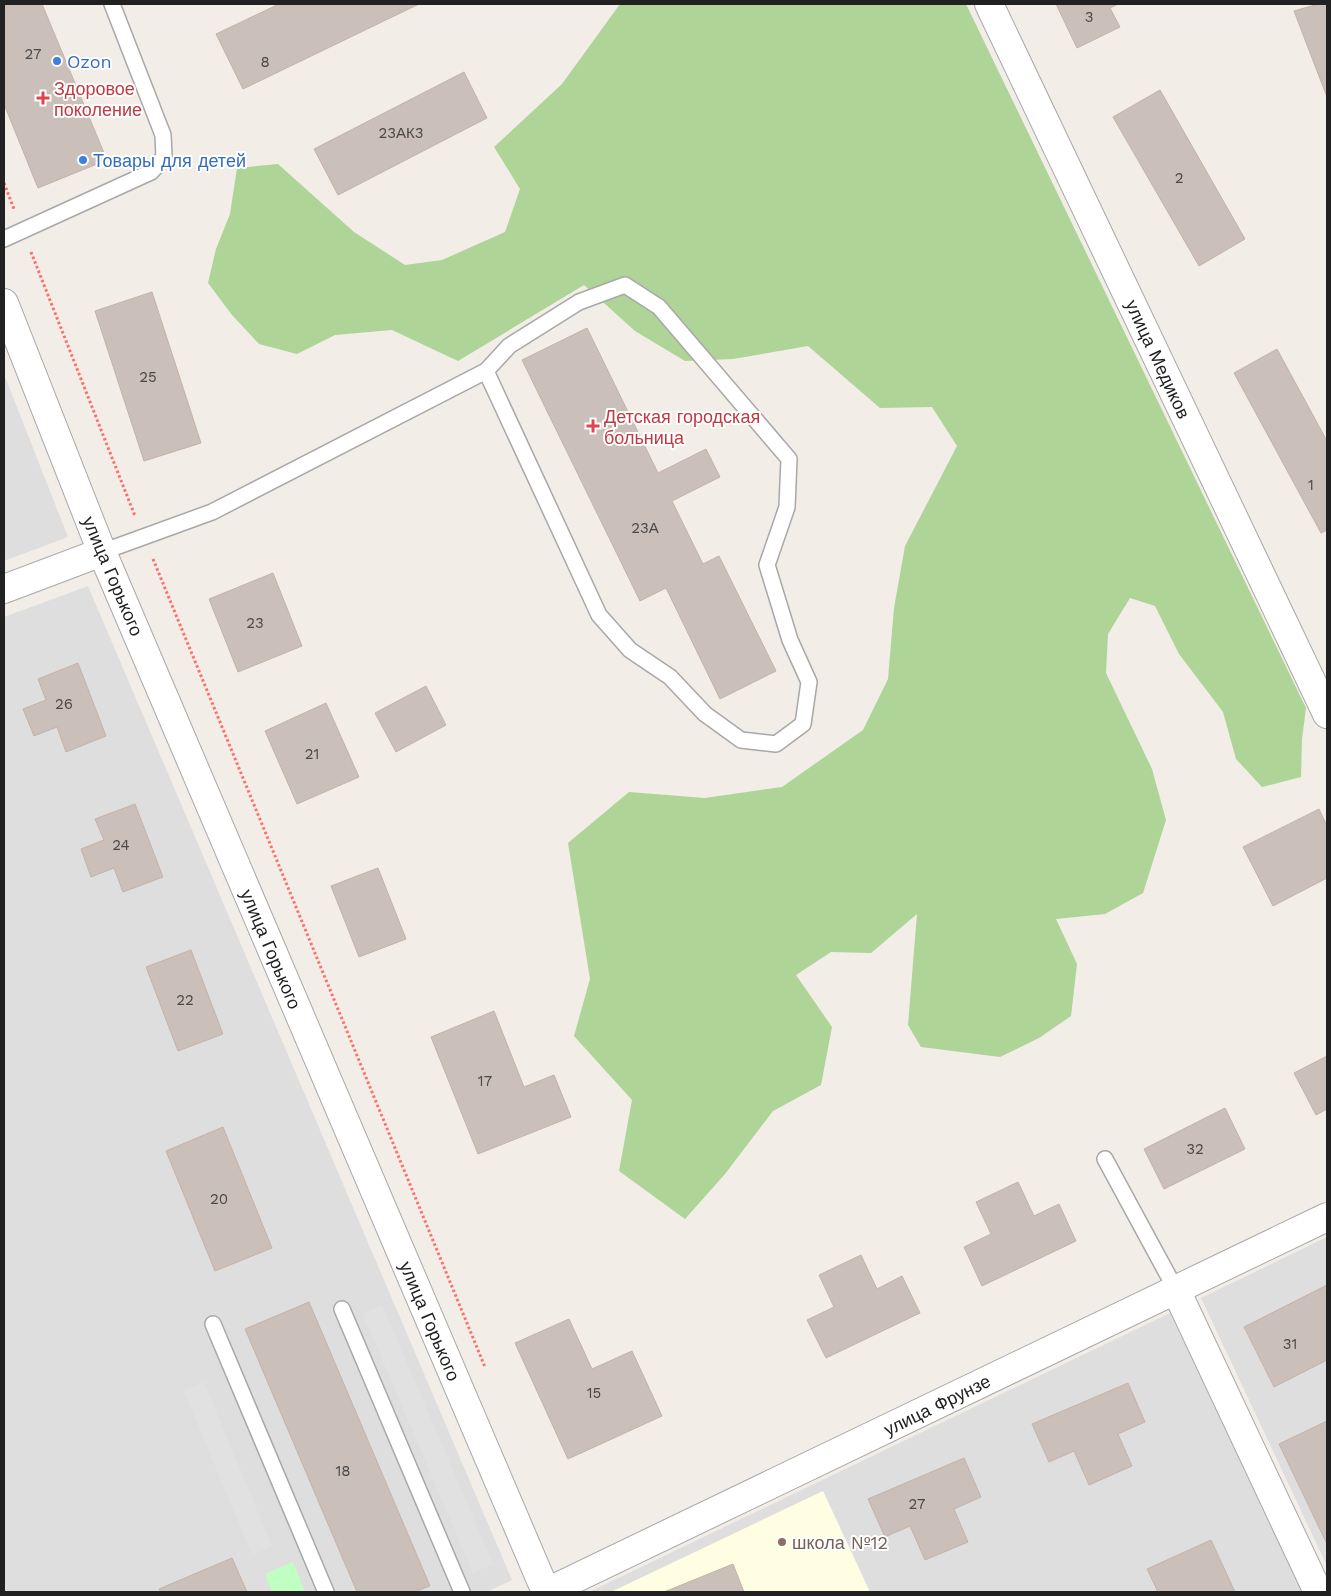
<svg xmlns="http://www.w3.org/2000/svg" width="1331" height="1596" font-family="'Work Sans',sans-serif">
  <rect width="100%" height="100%" fill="#f2ede7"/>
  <path fill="#dfdede" d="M4,374L68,537L4,561Z
    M88,586L512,1580L487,1592H4V617Z
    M1327,1237V1566L1201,1298Z
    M1170,1313L1304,1592H589Z"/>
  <path fill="#fffde2" d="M823,1491L870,1592H611Z"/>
  <path fill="#aed498" d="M620,4H966L1306,708L1302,739L1301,777L1262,787L1236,759L1223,712L1179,654L1155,606L1130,598L1108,634L1106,673L1152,769L1166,820L1143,893L1105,914L1056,919L1077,964L1071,1016L1039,1038L1000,1057L921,1047L908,1025L917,914L871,953L831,952L796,975L832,1027L821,1085L773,1111L725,1174L685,1219L619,1171L632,1100L574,1036L590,979L568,843L629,792L705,798L782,787L863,730L888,679L894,608L905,546L957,446L932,407L880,408L808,346L733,359L685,361L635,331L584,285L458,361L392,330L335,335L297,354L259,344L232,315L208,283L216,249L230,214L237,168L278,164L354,232L405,265L442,260L505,232L520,189L494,147L562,84Z"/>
  <path fill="#c1fec2" d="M293,1562L305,1592H272L265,1574Z"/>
  <path fill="#e1e1e1" d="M382,1305L493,1564L473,1573L363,1314Z
    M204,1382L272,1546L252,1555L184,1391Z"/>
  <path fill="#cabfb9" stroke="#c5b2a7" d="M4,4H42L107,160L38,188L4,104Z
    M279,4H419L243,89L216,34Z
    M1056,4H1118L1110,8L1120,27L1077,48Z
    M1318,4H1327V97L1294,11Z
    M464,72L487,118L338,195L314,149Z
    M1160,90L1245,239L1199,266L1113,117Z
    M152,292L201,443L144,461L95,311Z
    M587,328L658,473L706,449L720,477L672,501L703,564L719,556L776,671L720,699L666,588L640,601L522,360Z
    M1277,349L1327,441V530L1321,533L1234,373Z
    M273,573L302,646L238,672L209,599Z
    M78,663L106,736L66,752L57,727L34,736L23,709L46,700L38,679Z
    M426,686L446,725L396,752L375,713Z
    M326,703L359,777L297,804L265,731Z
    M135,804L163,877L123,892L114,868L91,877L81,849L104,840L95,819Z
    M1319,809L1327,826V878L1273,906L1243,847Z
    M378,868L406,939L359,957L331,886Z
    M191,950L223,1034L178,1051L146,967Z
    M494,1011L524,1087L554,1075L571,1117L478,1154L431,1037Z
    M1327,1056V1109L1316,1115L1294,1073Z
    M1225,1108L1245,1149L1164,1189L1144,1149Z
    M223,1127L272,1248L215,1271L166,1151Z
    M1018,1182L1034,1216L1059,1204L1076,1241L982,1286L964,1247L991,1234L976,1202Z
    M861,1255L877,1289L902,1276L920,1313L826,1358L807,1320L834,1307L819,1275Z
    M1327,1285V1360L1274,1387L1244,1327Z
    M309,1302L430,1586L414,1592H357L245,1329Z
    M569,1319L592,1369L632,1351L662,1416L568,1459L515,1343Z
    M1128,1383L1145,1422L1118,1434L1132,1466L1089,1485L1074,1451L1049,1462L1032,1424Z
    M1327,1421V1544L1279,1444Z
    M964,1458L981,1497L954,1509L968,1542L925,1560L910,1526L885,1537L868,1499Z
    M1211,1540L1235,1592H1158L1147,1569Z
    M232,1558L247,1592H161L159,1589Z
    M733,1564L744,1592H664Z"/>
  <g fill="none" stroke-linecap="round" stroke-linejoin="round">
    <g stroke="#a8a8a8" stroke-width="18">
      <path id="service" d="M4,239L151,172L164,157L163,135L112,4
        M102,552L212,512L486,371L599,615L630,650L670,677L705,714L741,740L776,744L803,724L809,682L790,640L767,565L787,507L789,459L659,307L625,285L579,302L509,346L486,371
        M1105,1159L1176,1290
        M342,1309L462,1592
        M213,1324L326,1592"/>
    </g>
    <g stroke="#a8a8a8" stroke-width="30">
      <path id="minor" d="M4,589L102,552
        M1176,1290L1318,1592"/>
    </g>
    <g stroke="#a8a8a8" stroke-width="30">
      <path id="tertiary" d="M989,4L1327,714
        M4,303L102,552L546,1592
        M547,1592L1327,1217"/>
    </g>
    <path stroke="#ff6f6a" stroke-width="3" stroke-dasharray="2.5 2.5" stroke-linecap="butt" d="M4,183L14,209
      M31,252L135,516
      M153,559L485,1367"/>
    <use href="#service" stroke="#fff" stroke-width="15"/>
    <use href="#minor" stroke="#fff" stroke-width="28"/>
    <use href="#tertiary" stroke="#fff" stroke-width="28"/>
  </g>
  <g fill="#3f7fe0" stroke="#fff" stroke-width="2">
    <circle cx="57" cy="61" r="5"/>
    <circle cx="83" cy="160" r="5"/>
  </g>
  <g fill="#e0444e" stroke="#fff" stroke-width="2">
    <path d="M40.5 90.5h5v5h5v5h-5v5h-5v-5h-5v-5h5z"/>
    <path d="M590.5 418.5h5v5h5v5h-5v5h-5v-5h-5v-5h5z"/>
  </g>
  <circle fill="#8d6e63" stroke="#fff" stroke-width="2" cx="782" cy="1542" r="5"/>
  <g text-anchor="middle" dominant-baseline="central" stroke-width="4" stroke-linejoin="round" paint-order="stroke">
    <g font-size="15" fill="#4b4847">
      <text x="1089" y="17">3</text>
      <text x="33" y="54">27</text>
      <text x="265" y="62">8</text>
      <text x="401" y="133">23АК3</text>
      <text x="1179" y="178">2</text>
      <text x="148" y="377">25</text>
      <text x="1311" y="485">1</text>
      <text x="645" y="528">23А</text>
      <text x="255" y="623">23</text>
      <text x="64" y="704">26</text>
      <text x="312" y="754">21</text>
      <text x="121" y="845">24</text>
      <text x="185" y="1000">22</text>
      <text x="485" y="1081">17</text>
      <text x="1195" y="1149">32</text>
      <text x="219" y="1199">20</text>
      <text x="1290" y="1344">31</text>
      <text x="594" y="1393">15</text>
      <text x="343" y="1471">18</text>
      <text x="917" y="1504">27</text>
    </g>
    <g font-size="18" fill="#366cbe" stroke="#fff" text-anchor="start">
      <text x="67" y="61">Ozon</text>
      <text x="93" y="160">Товары для детей</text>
    </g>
    <g font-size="18" fill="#be3a42" stroke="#fff" text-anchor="start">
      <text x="54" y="88">Здоровое<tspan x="54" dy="21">поколение</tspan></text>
      <text x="604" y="416">Детская городская<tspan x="604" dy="21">больница</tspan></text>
    </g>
    <g font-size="18" fill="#212121" stroke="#fff">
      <text transform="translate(1158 359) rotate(65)">улица Медиков</text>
      <text transform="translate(113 576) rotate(67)">улица Горького</text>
      <text transform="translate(271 949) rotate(67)">улица Горького</text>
      <text transform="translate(430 1321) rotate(67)">улица Горького</text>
      <text transform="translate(937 1405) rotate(-26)">улица Фрунзе</text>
    </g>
    <g font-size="18" fill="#785e54" stroke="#fff" text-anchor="start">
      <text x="792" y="1542">школа №12</text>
    </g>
  </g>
  <rect width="1331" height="1596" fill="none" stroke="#212121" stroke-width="10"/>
</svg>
